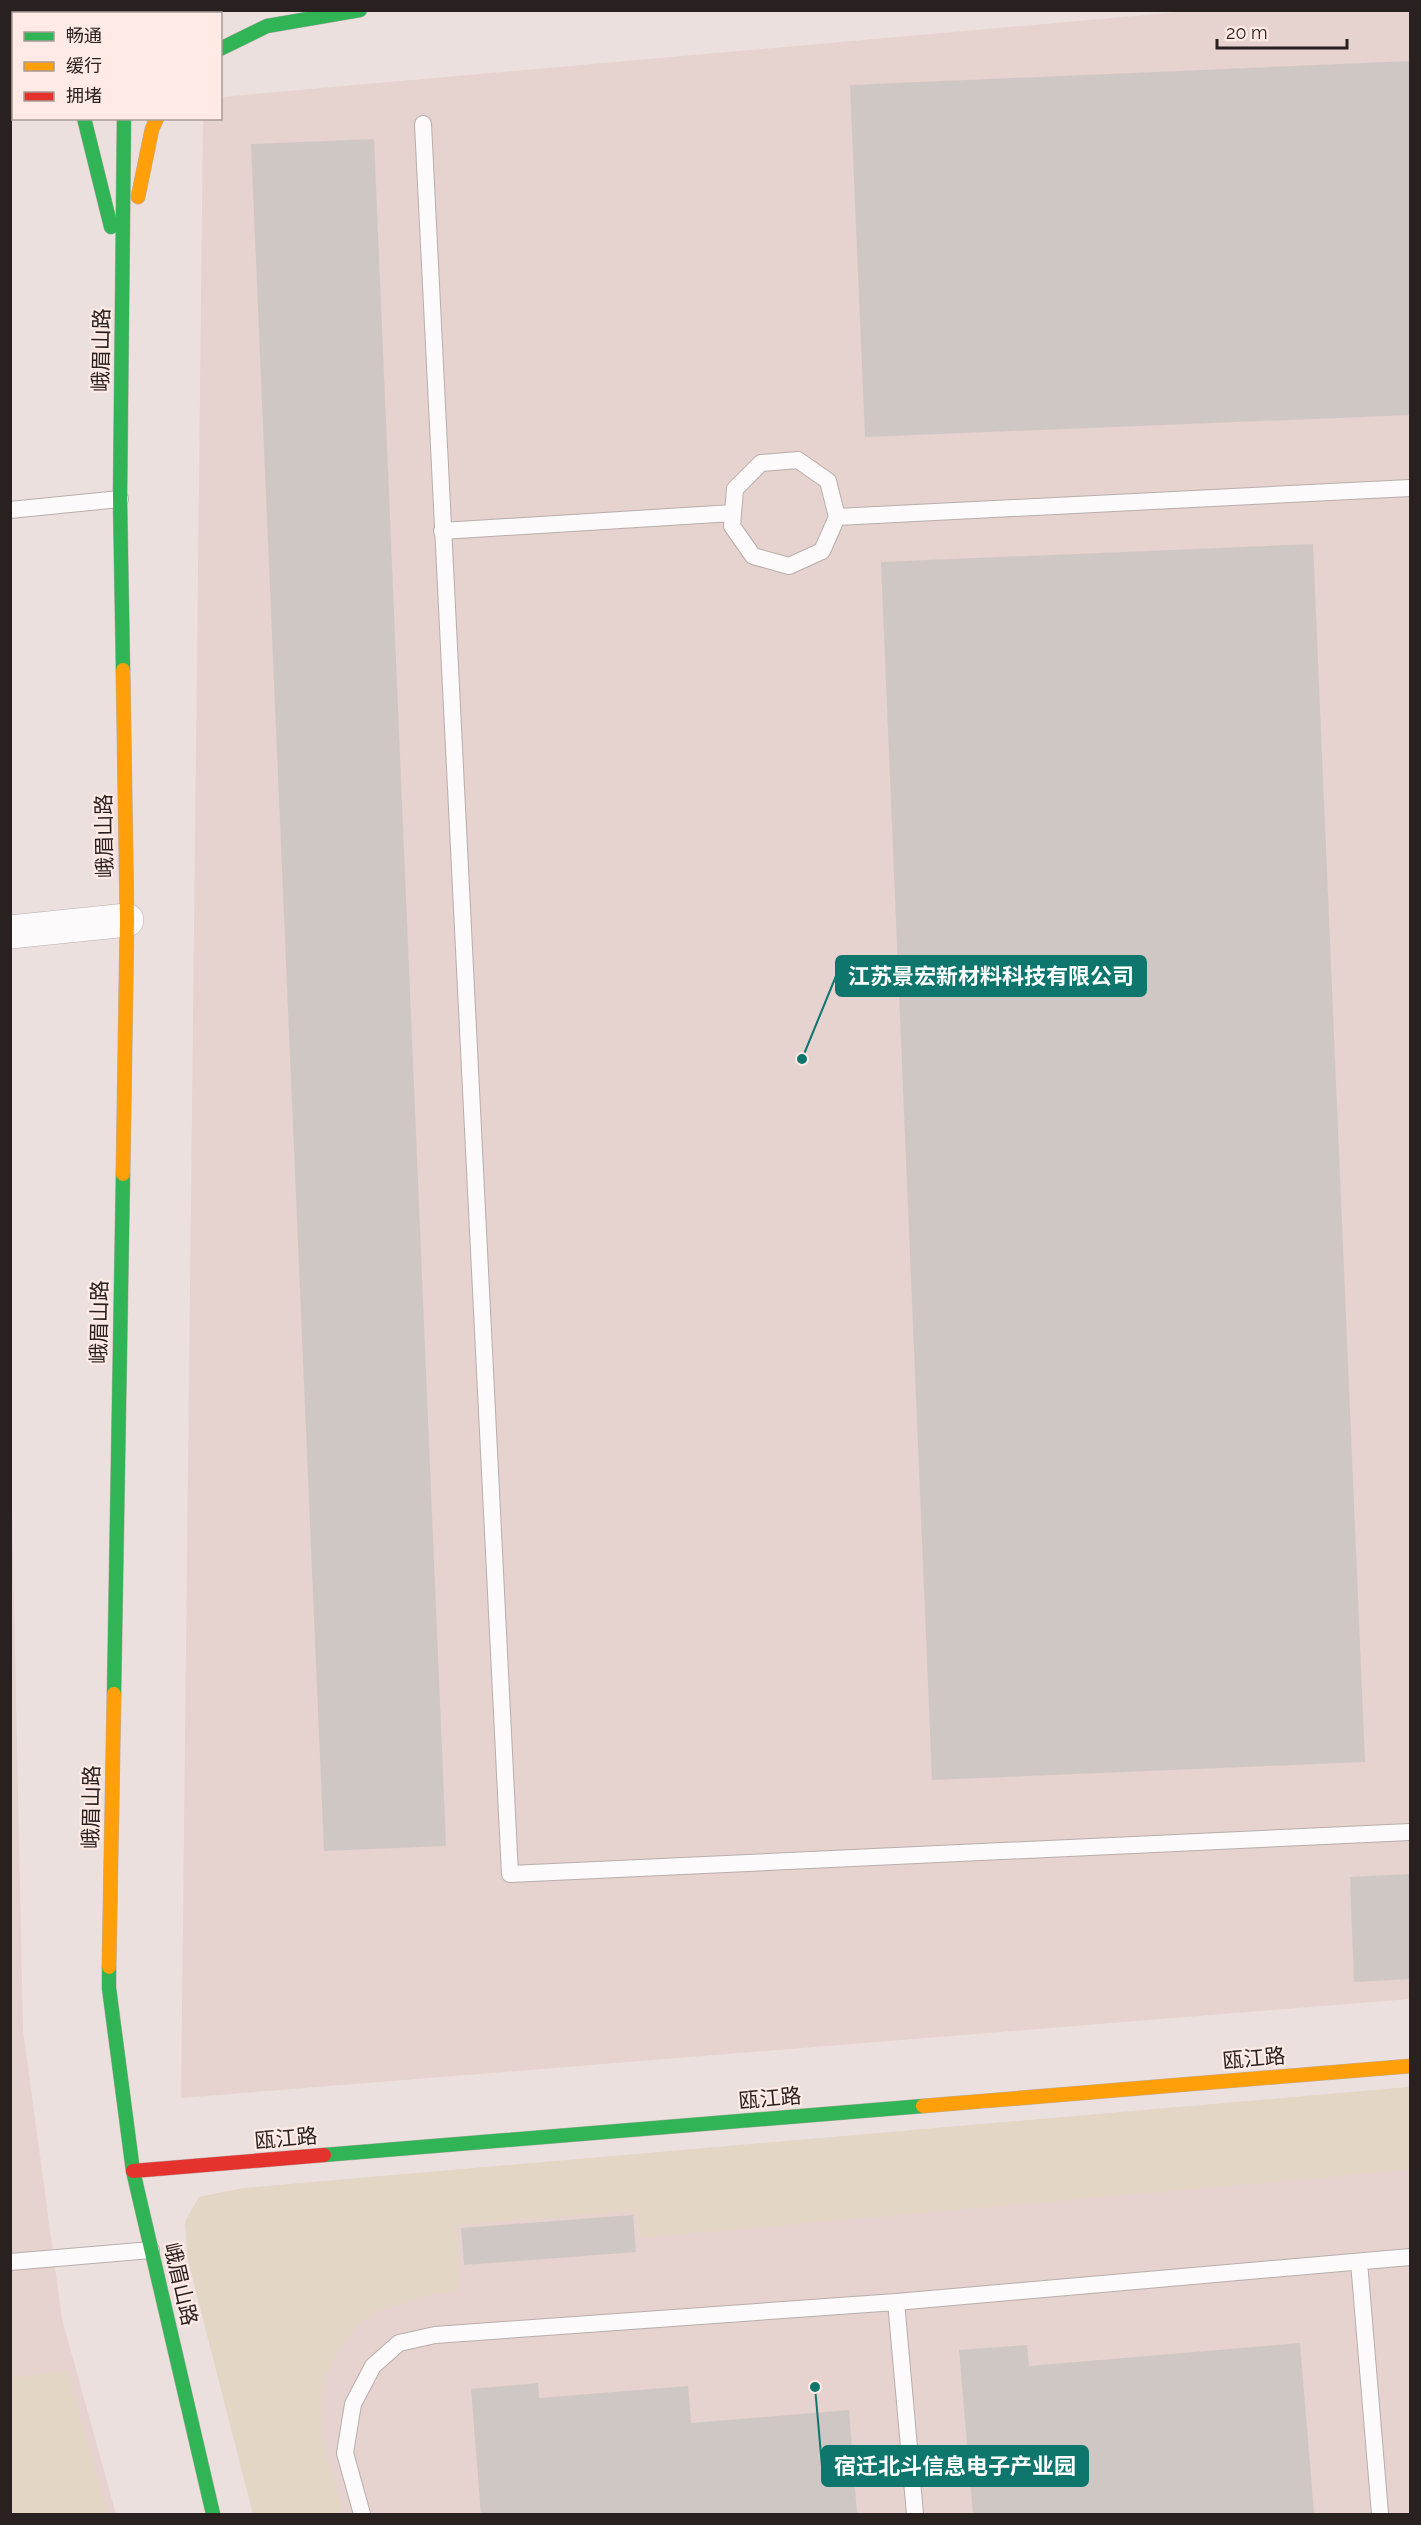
<svg xmlns="http://www.w3.org/2000/svg" width="1421" height="2525" font-family="Raleway,'Noto Sans SC',sans-serif">
  <rect width="100%" height="100%" fill="#ece0de"/>
  <path fill="#e6d2ce" d="M1190,11H1410V1999L181,2098L203,119L220,118L221,97Z
    M10,1412L23,2030L62,2319L116,2514H11Z
    M1410,2087V2514H253L188,2260L185,2222L199,2197L244,2188Z"/>
  <path fill="#e4d6c5" d="M1410,2087V2170L640,2238L637,2211L456,2225L459,2291L430,2295L377,2311L354,2330L337,2352L323,2383L322,2436L343,2514H253L188,2260L185,2222L199,2197L244,2188Z
    M67,2370L107,2514H11V2378Z"/>
  <path fill="#cfc7c4" d="M1410,61V415L865,437L850,85Z
    M374,139L446,1846L324,1851L251,144Z
    M1313,544L1365,1762L932,1780L881,562Z
    M1410,1874V1979L1354,1982L1350,1877Z
    M633,2215L636,2252L464,2265L461,2228Z
    M1300,2343L1314,2514H973L959,2350L1027,2345L1029,2366Z
    M538,2383L539,2398L688,2386L691,2423L849,2410L857,2514H481L471,2389Z"/>
  <g fill="none" stroke-linecap="round" stroke-linejoin="round">
    <g stroke="#b8aeac" stroke-width="18">
      <path id="lane" d="M423,124L510,1874L1410,1832
        M798,460L828,481L837,517L822,551L789,566L753,556L732,526L735,489L761,463Z
        M10,510L120,499
        M837,517L1410,488
        M442,531L733,513
        M10,2262L151,2250
        M1359,2262L1380,2514
        M896,2302L915,2514
        M362,2514L345,2453L353,2404L373,2366L399,2343L435,2335L896,2302L1410,2257"/>
    </g>
    <g stroke="#b8aeac" stroke-width="34">
      <path id="street" d="M10,932L127,920"/>
    </g>
    <g stroke="#b8aeac" stroke-width="15">
      <path id="fast" d="M19,10L22,14
        M220,49L267,26L360,10
        M84,118L111,227
        M123,670L120,499L124,118
        M114,1694L123,1174
        M109,1967V1988L133,2171L213,2514
        M324,2155L923,2106"/>
    </g>
    <g stroke="#b8aeac" stroke-width="15">
      <path id="slow" d="M125,10V14
        M138,197L152,129L157,118
        M123,1174L127,920L123,670
        M109,1967L114,1694
        M923,2106L1410,2066"/>
    </g>
    <g stroke="#b8aeac" stroke-width="15">
      <path id="jam" d="M133,2171L324,2155"/>
    </g>
    <use href="#lane" stroke="#fcfafa" stroke-width="16"/>
    <use href="#street" stroke="#fcfafa" stroke-width="33"/>
    <use href="#fast" stroke="#30b455" stroke-width="14"/>
    <use href="#slow" stroke="#ff9f0a" stroke-width="14"/>
    <use href="#jam" stroke="#e5322d" stroke-width="14"/>
  </g>
  <g text-anchor="middle" dominant-baseline="central" stroke-width="4.5" stroke-linejoin="round" paint-order="stroke">
    <g font-size="21" fill="#29211f" stroke="#ffeae5">
      <text transform="translate(101 350) rotate(-89)">峨眉山路</text>
      <text transform="translate(104 836) rotate(-91)">峨眉山路</text>
      <text transform="translate(99 1322) rotate(-89)">峨眉山路</text>
      <text transform="translate(91 1807) rotate(-89)">峨眉山路</text>
      <text transform="translate(1254 2058) rotate(-5)">瓯江路</text>
      <text transform="translate(770 2098) rotate(-5)">瓯江路</text>
      <text transform="translate(286 2138) rotate(-5)">瓯江路</text>
      <text transform="translate(181 2284) rotate(77)">峨眉山路</text>
    </g>
  </g>
  <path fill="none" stroke="#0f766e" stroke-width="2" d="M802 1059L836 976M815 2387L822 2466"/>
  <g fill="#0f766e" stroke="#ffeae5" stroke-width="2">
    <circle cx="802" cy="1059" r="6"/>
    <circle cx="815" cy="2387" r="6"/>
  </g>
  <g fill="#0f766e" stroke="#0f766e" stroke-width="2">
    <rect x="836" y="956" width="310" height="40" rx="6"/>
    <rect x="822" y="2446" width="266" height="40" rx="6"/>
  </g>
  <g font-size="22" text-anchor="middle" font-weight="bold" fill="#fff">
    <text x="991" y="984">江苏景宏新材料科技有限公司</text>
    <text x="955" y="2474">宿迁北斗信息电子产业园</text>
  </g>
  <rect width="1421" height="2525" fill="none" stroke="#29211f" stroke-width="24"/>
  <rect x="12" y="12" width="210" height="108" fill="#ffeae5" stroke="#a99a96" stroke-width="1.5"/>
  <rect x="24" y="32" width="30" height="9" fill="#30b455" stroke="#a99a96" stroke-width="1.5"/>
  <text x="66" y="42" font-size="18" fill="#29211f">畅通</text>
  <rect x="24" y="62" width="30" height="9" fill="#ff9f0a" stroke="#a99a96" stroke-width="1.5"/>
  <text x="66" y="72" font-size="18" fill="#29211f">缓行</text>
  <rect x="24" y="92" width="30" height="9" fill="#e5322d" stroke="#a99a96" stroke-width="1.5"/>
  <text x="66" y="102" font-size="18" fill="#29211f">拥堵</text>
  <path d="M1217 39v9h130v-9" fill="none" stroke="#29211f" stroke-width="3"/>
  <text x="1226" y="39" font-size="18" fill="#29211f" stroke="#ffeae5" stroke-width="4.5" paint-order="stroke">20 m</text>
</svg>
